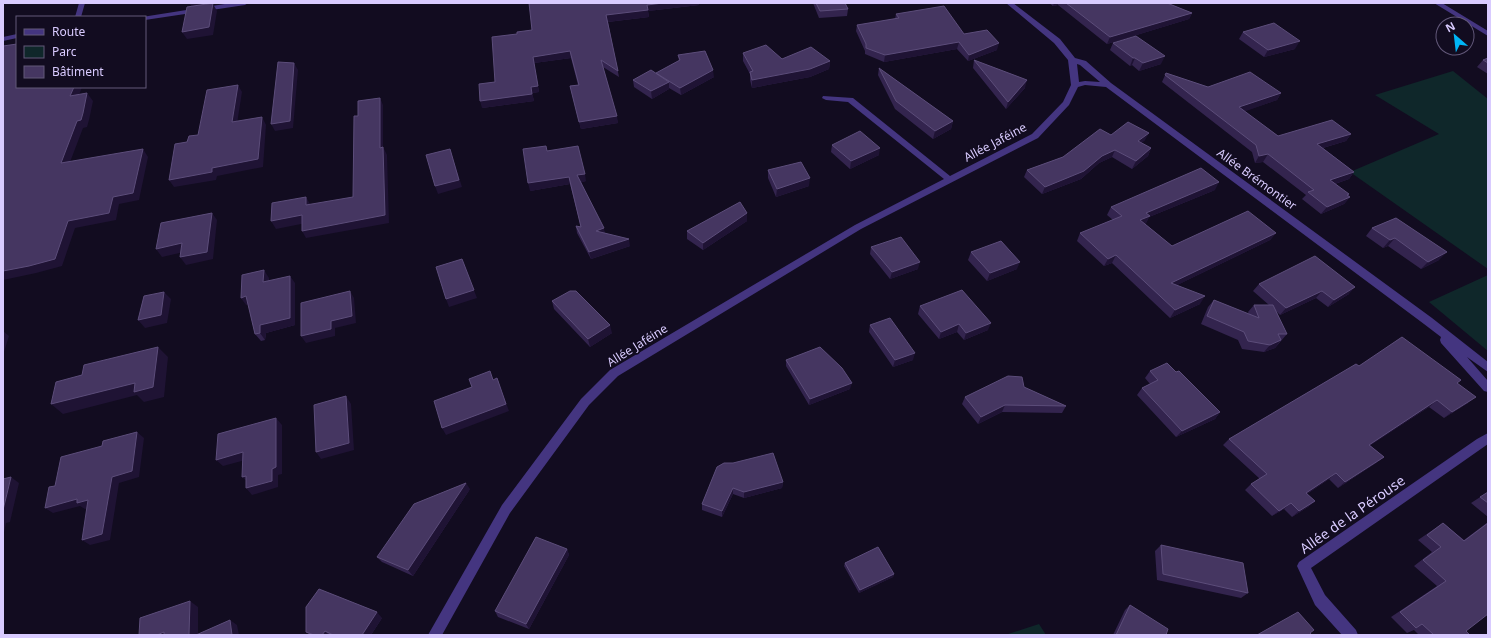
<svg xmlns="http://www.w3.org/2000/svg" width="1491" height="638" font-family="'Noto Sans',sans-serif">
  <rect width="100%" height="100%" fill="#120c20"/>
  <path fill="#0f272a" d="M1453,71L1488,99V269L1350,172L1439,134L1375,95Z
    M1488,275V351L1429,302Z
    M1039,624L1046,635H1005Z"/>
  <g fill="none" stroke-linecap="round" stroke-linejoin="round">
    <path fill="#443580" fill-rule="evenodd" d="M79,3H85L81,17H75Z
      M231,3H248L245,5L145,20V17H142Z
      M1006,3H1013L1060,39L1075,58L1086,61L1111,83L1432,318L1488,362V372L1467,357L1488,381V392L1484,391L1441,343L1440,340L1441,337L1424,324L1106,87L1085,85L1078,87L1069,105L1038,138L861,229L618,376L589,405L510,513L442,635H428L502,505L581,399L610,370L855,225L944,179L848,102L826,100L822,98L823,96L853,98L950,176L1032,134L1063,102L1071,85L1068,60L1054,43ZM1077,64L1080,65L1100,82L1085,81L1079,82Z
      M1434,3H1442L1488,31V36Z
      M17,34V38L3,41V37Z
      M1488,433V444L1311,568L1325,595L1356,630L1358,635H1342L1315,605L1297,566L1299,562L1477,439Z"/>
  </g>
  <path fill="#33244e" d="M529,3L699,5L648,11L649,17L608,22L619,77L603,67L618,123L581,129L570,86L578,85L571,58L534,63L539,92L532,93L534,101L482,108L495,82L517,34L532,30Z
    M813,3H845L848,9L847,16L819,18Z
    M1049,3H1167L1192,13L1189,19L1107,44L1058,5L1053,6Z
    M896,14L964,34L997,50L968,61L957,49L884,62L865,54V51L856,31L857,25L895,19Z
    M1243,32L1295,49L1264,57L1239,39Z
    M1113,43L1161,64L1139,71L1132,65L1130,66L1110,50Z
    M743,53L782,59L830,61L829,69L810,77L752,88L750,80V74L743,61Z
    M678,55L714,77L681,95L669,88V89L652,99L634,87L633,80L656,74L679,61Z
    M1488,58V74L1477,67L1483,60Z
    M974,60L1025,88L1006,109L973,68Z
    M879,68L953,121L951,129L933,139L895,109L878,75Z
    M1166,73L1208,87L1281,93L1277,100L1244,111L1278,136L1351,134L1346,141L1323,148L1354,172L1349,179L1335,184L1350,197L1344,204L1321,214L1302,199L1306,195L1263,162L1255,163L1252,152L1162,82Z
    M1145,140L1141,143L1151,148L1148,156L1132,169L1112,157L1099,163L1081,179L1042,194L1024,177L1027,170L1063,157Z
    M832,145L879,155L850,169L831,152Z
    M547,151L586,181L581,182L605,233L630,246L591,259L577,233L576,226L581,227L570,184L530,191Z
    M768,170L809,186L776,197L768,178Z
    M1215,190L1149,217L1146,223L1145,224L1172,246L1276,233L1270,240L1177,285L1200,304L1170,318L1112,263L1104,266L1077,241L1080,233L1113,220L1107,215L1111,207Z
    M747,213V221L703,250L687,239V231Z
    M1396,218L1439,260L1421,269L1388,246L1383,248L1366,236L1372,228Z
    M871,247L918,269L890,279L870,254Z
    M971,252L1017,269L987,281L968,260Z
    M269,278V281L295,283V325L266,333L265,340L261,341L255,334L248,304L246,305Z
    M1259,284L1349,294L1328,307L1316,298L1280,315L1276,311L1287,334L1275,348L1264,352L1242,349L1238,340L1201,324L1208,307L1214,300L1249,314L1248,312L1254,305H1269L1253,291Z
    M552,301L612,333L590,347L554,309Z
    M920,306L988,330L964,340L957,332L939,339L918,314Z
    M870,325L913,360L893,367L869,332Z
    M786,360L850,389L809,405L786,366Z
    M1359,366L1461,380L1457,383L1468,403L1444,418L1429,407L1370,445L1384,457L1376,463L1338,488L1329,479L1307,494L1315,501L1308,507L1292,517L1284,509L1272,516L1245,490L1251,484L1260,479L1223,445L1229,439Z
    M1150,371L1176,372L1220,412L1215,419L1176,437L1137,395L1142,388L1150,384L1145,378Z
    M1024,387L1066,406L1062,413L1002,412L978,424L962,404L965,397Z
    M733,463L783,482L782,488L744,498L733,494L722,517L702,510V504Z
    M470,489L413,576L382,562L377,557Z
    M1488,492V517L1471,503Z
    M1488,522V614L1466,631L1470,635H1419L1414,630L1407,633L1391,617L1437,586L1414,566L1432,552L1418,540L1443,523L1464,540Z
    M1161,545L1248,593L1241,598L1157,580L1155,551Z
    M567,549L569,555L529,629L498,617L495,611Z
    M845,563L894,574L893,577L859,593L844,566Z
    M1130,605L1166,635H1113L1125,610Z
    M382,618L371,635H310L306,632Z"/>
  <path fill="#1f1334" d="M194,3H218V4H213L217,11L213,35L187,39L182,32L192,8L190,4Z
    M663,3H699V5L648,11L649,17L607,22L606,15L647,5Z
    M1054,3H1058V5L1053,6Z
    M1192,13L1189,19L1107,44L1110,37Z
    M1300,41L1295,49L1264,57L1268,50Z
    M959,42L957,49L884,62L885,55Z
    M999,43L997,50L968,61L969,55Z
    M570,51L571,58L534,63L539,92L532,93L534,101L482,108L480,101L533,57Z
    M1165,56L1161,64L1139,71L1143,63Z
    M1133,58H1135L1132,65L1130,66Z
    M830,61L829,69L810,77L752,88V80Z
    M294,63L298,70L293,128L275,131L271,124Z
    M713,70L714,77L681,95L680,88Z
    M1027,80L1025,88L1006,109L1008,102Z
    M669,82V89L652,99L651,91Z
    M238,85L242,92L236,130L232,122Z
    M74,87H82L76,103L70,96Z
    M87,93L93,101L89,120L87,127L83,128L67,170L61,163Z
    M1281,93L1277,100L1235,115L1239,107Z
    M380,98L383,105V155L380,148Z
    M617,116L618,123L581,129L579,122Z
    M262,117L266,125L263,167L217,176L216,180L174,187L169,180Z
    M953,121L951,129L933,139L935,131Z
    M1149,133L1145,140L1134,149L1138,141Z
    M1351,134L1346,141L1312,151L1317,144Z
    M383,147L387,155L389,223L306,238L302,231L385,215Z
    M880,148L879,155L850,169L851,161Z
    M1151,148L1148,156L1132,169L1136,161Z
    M143,149L148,157L139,200L119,204L116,220L75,228L62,266L36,273L3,280V271L68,221L113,197Z
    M450,149L462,187L438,194L435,186Z
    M1115,150L1112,157L1099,163L1081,179L1042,194L1045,187L1102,156Z
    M1268,154L1263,162L1255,163L1259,156Z
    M1354,172L1349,179L1325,187L1330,180Z
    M585,174L586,181L579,183L577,175Z
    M569,177L570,184L530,191L528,183Z
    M810,178L809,186L776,197L777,189Z
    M1219,182L1215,190L1149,217L1146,223L1136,227L1140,220L1146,213Z
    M1349,194L1345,199L1350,197L1344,204L1321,214L1327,207Z
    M306,197L310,204V213L306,205Z
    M212,213L217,220L213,259L186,265L180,257Z
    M747,213V221L703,250V243Z
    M302,215L306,223L276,229L271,221Z
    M604,228L605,235L596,231Z
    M1276,233L1270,240L1167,290L1171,283Z
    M1395,238L1388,246L1383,248L1390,240Z
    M629,239L630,246L591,259L589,252Z
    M182,243L188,251L162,257L156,249Z
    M1447,252L1439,260L1421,269L1428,262Z
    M1116,255L1112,263L1104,266L1108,259Z
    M920,262L918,269L890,279L892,272Z
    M1020,262L1017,269L987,281L990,273Z
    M465,267L477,298L449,307L446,299Z
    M264,270L269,278L268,290L263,282Z
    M290,276L295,283V325L266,333L265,340L260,333V325Z
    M1355,287L1349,294L1328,307L1334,300Z
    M350,291L354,298L356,323L335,328V336L306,343L301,336Z
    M1322,291L1316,298L1280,315L1286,308Z
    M164,292L171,299L167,323L145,328L138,320Z
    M246,296L252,304L246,305L241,298Z
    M1205,296L1200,304L1170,318L1175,310Z
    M991,323L988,330L964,340L966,333Z
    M959,324L957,332L939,339L941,332Z
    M610,325L612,333L590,347L588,339Z
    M3,331L9,336L3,355Z
    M1281,340L1275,348L1264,352L1270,345Z
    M158,347L168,357L164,397L144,402L137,395L63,414L51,404Z
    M915,353L913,360L893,367L895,360Z
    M497,378L509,411L446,435L442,428Z
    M852,383L850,389L809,405L810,399Z
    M346,396L351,404L354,450L321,459L316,452Z
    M1476,397L1468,403L1444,418L1452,412Z
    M1437,400L1429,407L1362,451L1369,445Z
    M1005,405L1002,412L978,424L981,417Z
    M1220,412L1215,419L1176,437L1182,431Z
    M276,418L282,425V474L278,475V487L252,495L246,488L272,469Z
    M137,432L144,438L139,477L119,483L110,540L90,545L82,540L112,477Z
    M243,452L249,459L223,466L216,460Z
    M1384,457L1376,463L1338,488L1345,482Z
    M1336,473L1329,479L1300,499L1306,493Z
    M246,476L249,483L242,477Z
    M11,477L19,483L10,522L6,523L3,537V510Z
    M783,482L782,488L744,498V492Z
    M466,483L470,489L413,576L408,570Z
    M733,488V494L722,517V511Z
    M77,499L88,500L96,506L85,509L80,506L53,513L45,508Z
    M1315,501L1308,507L1292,517L1299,511Z
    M1291,503L1284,509L1272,516L1279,511Z
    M567,549L569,555L529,629L526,624Z
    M894,574L893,577L859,593L860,590Z
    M190,601L198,607V635H189Z
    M377,612L382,618L371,635H362Z
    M230,620L237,625L239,635H232Z
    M325,631L329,635H322Z
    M164,632L168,635H157Z"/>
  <path fill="#453661" stroke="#5c4d7a" d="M213,3L209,27L182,32L187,7Z
    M529,3H663L647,5L648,10L606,15L618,71L601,60L617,116L579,122L570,86L579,85L570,51L533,57L538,86L531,87L532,94L480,101L479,84L495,82L492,37L517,34V32L532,30Z
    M816,3H845L848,9L820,11Z
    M1066,3H1167L1192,13L1110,37Z
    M944,6L964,34L987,30L999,43L969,55L959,42L885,55L866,48V44L857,25L899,18L896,14Z
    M1274,23L1300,41L1268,50L1243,32Z
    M1136,36L1165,56L1143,63L1135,58H1133L1113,43Z
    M17,44V87H74L70,96L87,93L83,113L81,120L77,121L61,163L143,149L133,193L113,197L109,213L68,221L55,259L29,266L3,271V46Z
    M766,45L782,59L811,47L830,61L810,69L752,80L750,72L753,71L743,53Z
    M705,51L713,70L680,88L656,73L680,60L678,55Z
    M1488,58V63L1483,60Z
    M974,60L1027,80L1008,102Z
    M278,62L294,63L290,121L271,124Z
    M879,68L953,121L935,131L896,101Z
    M651,70L669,82L651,91L633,80Z
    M1250,72L1281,93L1239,107L1278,136L1332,120L1351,134L1317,144L1354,172L1330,180L1349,194L1347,195L1350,197L1327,207L1308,192L1314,190L1268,154L1259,156L1256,145L1165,75L1166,73L1208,87Z
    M238,85L232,122L262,117L258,159L212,168V172L169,180L175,144L187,142L189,136L198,135L207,90Z
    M380,98V148L383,147L385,215L302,231V215L271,221L272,203L306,197V205L353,197L354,116H358V101Z
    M1128,122L1149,133L1138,141L1151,148L1136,161L1115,150L1102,156L1084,171L1045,187L1027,170L1063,157L1100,129L1111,135Z
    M860,131L880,148L851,161L832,145Z
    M546,146L547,151L578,146L585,174L577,175L604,228L596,231L629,239L589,252L576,226L581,227L569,177L528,183L523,149Z
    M450,149L459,180L435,186L426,155Z
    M801,162L810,178L777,189L768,170Z
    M1201,168L1219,182L1146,213L1150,216L1140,220L1172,246L1248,211L1276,233L1171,283L1205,296L1175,310L1116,255L1108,259L1080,233L1122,216L1111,207Z
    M740,202L747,213L703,243L687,231Z
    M212,213L207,252L180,257L182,243L156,249L161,223Z
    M1396,218L1447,252L1428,262L1395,238L1390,240L1372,228Z
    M901,237L920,262L892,272L871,247Z
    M1001,241L1020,262L990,273L971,252Z
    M1315,256L1355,287L1334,300L1322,291L1286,308L1259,284Z
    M462,259L474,290L446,299L436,267Z
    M264,270L263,282L290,276V318L260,325V333L255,334L246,296L241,298L242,275Z
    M962,290L991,323L966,333L959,324L941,332L920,306Z
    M350,291L352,316L331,321V329L301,336V303Z
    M570,291H576L610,325L588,339L552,301Z
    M164,292L161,315L138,320L144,296Z
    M1214,300L1259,318L1254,305H1273L1287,334H1278L1281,340L1270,345L1248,341L1244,332L1207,316Z
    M890,318L915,353L895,360L870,325Z
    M1402,337L1461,380L1457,383L1476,397L1452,412L1437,400L1369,445L1384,457L1345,482L1336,473L1306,493L1315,501L1299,511L1291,503L1279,511L1251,484L1267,474L1229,439L1356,364L1359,366Z
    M158,347L153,387L134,392L135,383L51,404L56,382L82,375L84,365Z
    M820,347L842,368L852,383L810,399L786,360Z
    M1167,363L1176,372L1179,371L1220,412L1182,431L1142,388L1158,380L1150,371Z
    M490,371L493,380L497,378L506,404L442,428L434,401L472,387L469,379Z
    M1008,376L1022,377L1024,387L1066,406L1005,405L981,417L965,397Z
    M346,396L349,443L316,452L314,405Z
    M276,418V467L272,469V481L246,488V476L242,477L243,452L216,460L218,434Z
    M137,432L132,471L112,477L102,534L82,540L88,500L77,503V499L45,508L49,487L55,486L61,457L102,446L103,441Z
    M773,453L783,482L744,492L733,488L722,511L702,504L717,467L724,463H733Z
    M11,477L3,510V479Z
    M466,483L408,570L377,557L414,504Z
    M1488,492V503L1480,497Z
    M1443,523L1464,541L1488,523V614L1466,631L1470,635H1434L1422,624L1416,628L1400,612L1446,581L1423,560L1441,547L1427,535Z
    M536,537L567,549L526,624L495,611Z
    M1161,545L1243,563L1248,593L1163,574Z
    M878,547L894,574L860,590L845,563Z
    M319,589L377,612L362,635H333L325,631L322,635H314L306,632V607Z
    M190,601L189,635H164V632L157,635H139L140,618Z
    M1130,605L1168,629L1166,635H1116Z
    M1298,612L1314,630L1310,633L1312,635H1257Z
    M230,620L232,635H196Z"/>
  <g text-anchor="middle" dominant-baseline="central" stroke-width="3.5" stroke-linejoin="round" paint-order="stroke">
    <g font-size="12" fill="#d9cbff" stroke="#120c20">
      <text transform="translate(995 142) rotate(-28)">Allée Jaféine</text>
      <text transform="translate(1257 179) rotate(36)">Allée Brémontier</text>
      <text transform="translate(637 345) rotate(-32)">Allée Jaféine</text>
    </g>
    <g font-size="14" fill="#d9cbff" stroke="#120c20">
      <text transform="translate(1352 514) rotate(-35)">Allée de la Pérouse</text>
    </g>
  </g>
  <rect width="1491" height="638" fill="none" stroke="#d9cbff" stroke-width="8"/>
  <rect x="16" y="16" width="130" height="72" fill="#120c20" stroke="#625879"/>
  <rect x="24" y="29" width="20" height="6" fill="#443580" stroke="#625879"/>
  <text x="52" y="36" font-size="12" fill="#d9cbff">Route</text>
  <rect x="24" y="46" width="20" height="12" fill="#0f272a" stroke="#625879"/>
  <text x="52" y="56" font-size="12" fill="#d9cbff">Parc</text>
  <rect x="24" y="66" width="20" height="12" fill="#453661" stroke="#625879"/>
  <text x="52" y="76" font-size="12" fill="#d9cbff">Bâtiment</text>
  <g transform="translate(1455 36) rotate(332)"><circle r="19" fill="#120c20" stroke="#625879"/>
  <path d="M0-3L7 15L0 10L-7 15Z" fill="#00b6f6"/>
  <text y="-6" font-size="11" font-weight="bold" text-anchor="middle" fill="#d9cbff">N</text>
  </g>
</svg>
